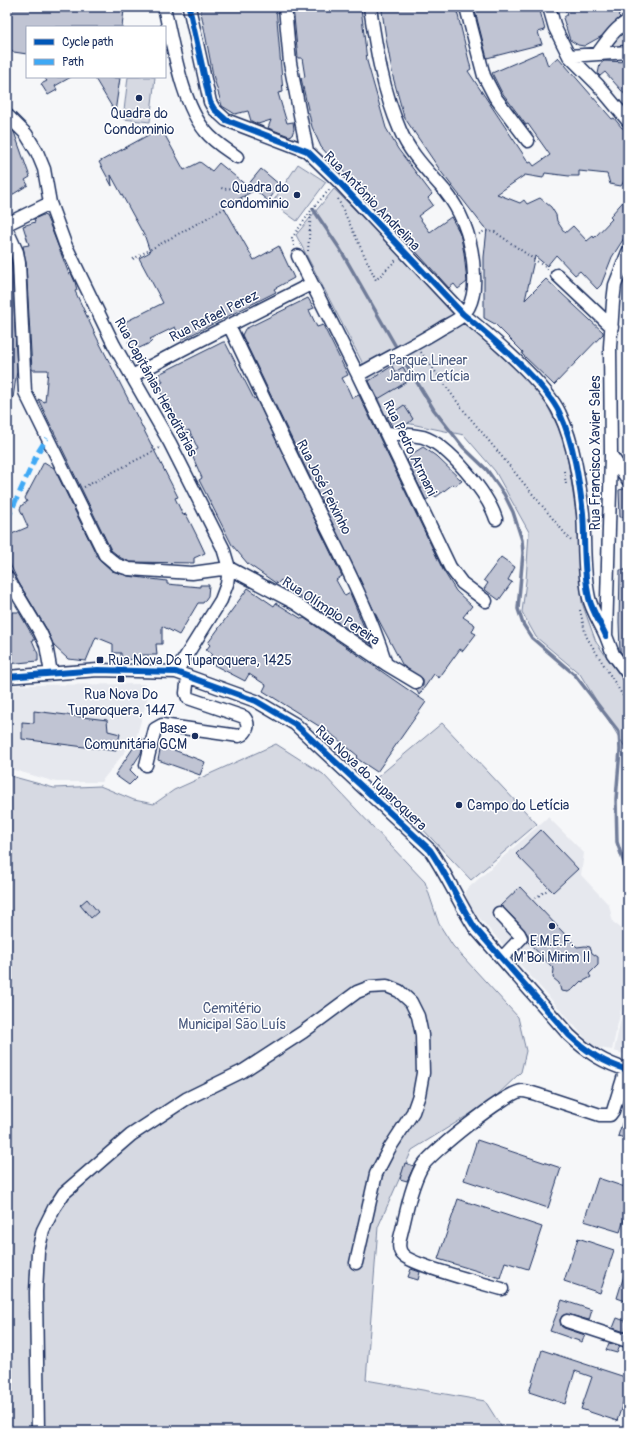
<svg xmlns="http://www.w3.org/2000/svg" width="635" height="1438" font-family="Pangolin,sans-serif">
  <rect width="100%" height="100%" fill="#f6f7f9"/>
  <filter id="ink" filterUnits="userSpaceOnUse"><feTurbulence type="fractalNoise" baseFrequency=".025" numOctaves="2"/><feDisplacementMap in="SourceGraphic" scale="8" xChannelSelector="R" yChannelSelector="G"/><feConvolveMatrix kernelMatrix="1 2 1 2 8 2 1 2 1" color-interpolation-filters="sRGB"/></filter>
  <g filter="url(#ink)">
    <path fill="#e6e8ee" d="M144,684L150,690L136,738L101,782H56L7,768V685Z
      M548,817L584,853L581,875L609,905L613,922L628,934V978L612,1050L593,1047L468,905L465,891Z
      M628,988V1055L614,1051Z"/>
    <path fill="#d6d9e2" stroke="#7884a0" d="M628,28V49L605,50L614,38Z
      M128,77H155L150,122L123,119Z
      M298,164L326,182L297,221L272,203Z
      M334,189L406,260L446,306L527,380L544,399L565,441L577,520L582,603L596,642L628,687V752L580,674L536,637L522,612L526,581L529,532L495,471L464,435L387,419L361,360L296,235Z
      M442,723L537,824L471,880L375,779Z
      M276,744L323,774L425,882L439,924L453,946L518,1017L526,1051L521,1072L491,1101L412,1150L378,1227L366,1380L485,1401L504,1431H7V775L54,788L100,786L134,800L154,804L174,790Z"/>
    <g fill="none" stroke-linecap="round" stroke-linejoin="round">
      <path stroke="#707c99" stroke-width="3.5" d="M313,209L340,249L395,345
        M404,361L434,410L463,447L487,470L504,494L513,512L522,540L523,553L518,609L523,624L532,638L575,675L619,732L620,750L616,799L617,842L628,875"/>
    </g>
    <path fill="#c0c4d3" stroke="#1b2f5e" d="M8,7H101L124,10L122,27H27V54L7,51Z
      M200,7H276L283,92L278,93L287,123L293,122L294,129L292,135L289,136L268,128L271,120L258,124L251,121L248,111L235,114L222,106L213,75Z
      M293,7H361L367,61L386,128L398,149L432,194L428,198L433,205L418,216L430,232L451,217L460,233L464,253L467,282L458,289L454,284L449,288L321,147L312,127L301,78L305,77L302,58H298Z
      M386,7H456L471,69L468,71L529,163L531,162L534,166L550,155L528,124L526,125L501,91L492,73L543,51L548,66L558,57L612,119L614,118L622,128H625L628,133V175L621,186L610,184L607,174L579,171V176H569L545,173L543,178L525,175L497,194L520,203L524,200L527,204L540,198L551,207L556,215L557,221L565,233L573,226L587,241L593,236L594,238L612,219L610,217L612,214L628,196V232L612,257L601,285L597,289L580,271L575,275L556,255L547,266L535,256L525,300L546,279L603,332V334L554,385L522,354L523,352L495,324L484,318V257L487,229L484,227L442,173L404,117L393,77L386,38L382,11Z
      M474,7H539L545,30L538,32L542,44L487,58Z
      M562,7H627L618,15L620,17L602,36L584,46L578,45L570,40L563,18L568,14Z
      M604,61L628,62V98L605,72L600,76L598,74L600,64Z
      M44,77H71L55,86L57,90L48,95L41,84L47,81Z
      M94,77L120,78L115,112Z
      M7,126L14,132L30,177L25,180L28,185L7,198Z
      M161,128L184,170L200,162L212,171L219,163L247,186L261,169L280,185L268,201L255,190L224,207L254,260L279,246L294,278L274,289L276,292L181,340L175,327L150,339L152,341L150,343L133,351L128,342L132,340L125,322L163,303L139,258L150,252L145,237L111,175L112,186L99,162Z
      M43,215L46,216L50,225L69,274L71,273L75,282L77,290L75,291L96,336L178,497L175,498L183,515L186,514L198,538L205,553L194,558V563L130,562L121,558L111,550L38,399L45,402L48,370H32L26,263L23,246L29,245L23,226L35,222L34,219Z
      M7,248L12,264L17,371L13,398L7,397Z
      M308,298L314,308L309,310L317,327L323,325L348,375L342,378L348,389L352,398L359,395L443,570L456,591L472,606L463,617L475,625L472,632L476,634L463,651L460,649L439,678L434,674L419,695L416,689L423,686V679L403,666L376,615L242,335L245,329Z
      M223,342H225L254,399L256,398L342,576L336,580L345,596L350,593L371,644L310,604L304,596L301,597L281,580L277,584L248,564L232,545L199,480L202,478L191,453L198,449L189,430L182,434L157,385L163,382L159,374Z
      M392,366L395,372L403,367L410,380L378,399L369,381Z
      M404,405L413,419L404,427L392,426L387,417Z
      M423,447L436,456L462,481L455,486L453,484L436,497L434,495L426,500L407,461L412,454Z
      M44,462L54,468L98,558L112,571L128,576L167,581V584L200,587V585H209L208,596L203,603H198L179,635L162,626V644H156L157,655H139V659L121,660V653H113V644L96,637L86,661L68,659L54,646L46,628L19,583L7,558V536L28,527L20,509L22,505L27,502L25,498Z
      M628,488V517H620L619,490Z
      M501,557L515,567L508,580L512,582L499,600L484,589L488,583L484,580Z
      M620,570H628V658H625L620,651L619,622Z
      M248,588L274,606L276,603L302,619L304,618L426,702L377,772L356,758L358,756L330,733L263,691L266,685L249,674L245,681L214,665L216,662L210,657L212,654L206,650L210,645L208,643Z
      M7,612H19L35,640H32L38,654V661L7,664Z
      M34,711L107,720L108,731L120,734L116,751L22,739V722L34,723Z
      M140,738L144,741L141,753L130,770L137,777L129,785L115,775Z
      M161,745L205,762L200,775L158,760Z
      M541,830L578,869L553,892L516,854Z
      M520,887L577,947L585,946L590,947L592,953L598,957V965L589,974L591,977L582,982L581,981L573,989L568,992L561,991L559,983L553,978L554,969L527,941L528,935L524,929L504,908L500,906Z
      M87,899L98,912L91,918L80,905Z
      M626,1111H628V1139L618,1136Z
      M477,1140L561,1168L548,1208L464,1180Z
      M405,1163L414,1166L407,1181L400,1179Z
      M598,1178L628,1188V1207L620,1232L584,1221Z
      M458,1199L542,1227L528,1269L505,1262L500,1278L438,1259Z
      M578,1238L614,1250L600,1293L564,1281Z
      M411,1269L420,1272L418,1280L408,1277Z
      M626,1269H628V1302L617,1298Z
      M562,1300L592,1310L589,1320L566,1314L560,1319L561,1326L564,1328L585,1335L582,1342L550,1331Z
      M617,1318L628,1322L625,1332L613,1328Z
      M609,1343L620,1346L617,1353L606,1350Z
      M542,1350L628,1378V1388L617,1421L581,1409L592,1377L575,1371L565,1404L529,1392Z"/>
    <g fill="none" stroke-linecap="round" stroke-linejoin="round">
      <g stroke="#1b2f5e" stroke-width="15">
        <path id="minor" d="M164,7C173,44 181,103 206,132C214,142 226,149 237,157
          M189,7L210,102L214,109L226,120L307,151L337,180L463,314C489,335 547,384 560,414C574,444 579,480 583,513C585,541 583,572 589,598C592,611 601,624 606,636
          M285,7L290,63L307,151
          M466,7L484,76L495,97L528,141
          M549,7L555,28L569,56L598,85L628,121
          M598,53C607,41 615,28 628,21
          M569,56L628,52
          M7,115L26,134L37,152L44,169L50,203L65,244L114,345L170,443L223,548L229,568L227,584L221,600L176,672
          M7,224L50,203
          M7,230L17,252L19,263L25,392L105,555L117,565L129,569L192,573L229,568L295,603L386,664L416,682
          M628,252L615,285L613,302L610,347L611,455L606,636L613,654L628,674
          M298,256L358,375L450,567L462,583L486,601
          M557,275L612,327
          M229,325C255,380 281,435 308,490C336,547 367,603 386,664
          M358,375C386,359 415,345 442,328C449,324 458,320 463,315C473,305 475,287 474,275C473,243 465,216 445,191C428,171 410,154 400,130C383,91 376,49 370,7
          M132,376L183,349L311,284
          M386,433C398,434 411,434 423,437C449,445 488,494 496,519
          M611,455L628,480
          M7,577L40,632L46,645L51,673
          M7,677L98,670L176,672L256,701L295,724L430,850C447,875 459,903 475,928L569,1035C587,1052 604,1063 628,1070
          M146,765L155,729L162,725L239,736C248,733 250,724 244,717L188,698L186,693L188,676
          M499,913L519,934L521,938L502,958
          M502,1289C484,1284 412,1265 403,1255C398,1250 399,1244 400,1238C406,1215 410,1189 421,1168C429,1154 507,1091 522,1091C529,1091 538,1095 545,1097C563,1103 582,1109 600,1115H610L613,1111L626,1069
          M567,1321L628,1341
          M38,1431L36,1292L38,1252L43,1230L54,1208L64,1193L131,1135L186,1099L243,1071L303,1032L357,992L370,987L387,986L399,991L411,1002L418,1016L422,1035L423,1073L419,1095L413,1112L389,1149L376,1174L356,1263"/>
      </g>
      <path stroke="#1b2f5e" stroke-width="2" stroke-dasharray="1 3" stroke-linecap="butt" d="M338,199L376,280L396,260
        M479,234L485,231L495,232L548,269
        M294,246L292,238L313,208L330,189
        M308,251L311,212
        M133,259L245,197L246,191L243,187L224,189L219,187
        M421,352L461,407L572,542
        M564,471L566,484
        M84,487L160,448
        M580,610L586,636L628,704
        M532,900L549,889"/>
      <use href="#minor" stroke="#fff" stroke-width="12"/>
      <path stroke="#3fa9f5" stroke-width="5" stroke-dasharray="10 5" stroke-linecap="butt" d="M7,520L38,452L47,438"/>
      <g stroke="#fff" stroke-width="8">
        <path id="cycleway" d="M189,7L210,102L214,109L226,120L307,151L337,180L463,314C489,335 547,384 560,414C574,444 579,480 583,513C585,541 583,572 589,598C592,611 601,624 606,636
          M7,677L98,670L176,672L256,701L295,724L430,850C447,875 459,903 475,928L569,1035C587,1052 604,1063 628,1070"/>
      </g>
      <use href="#cycleway" stroke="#0057b8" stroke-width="6"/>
    </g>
  </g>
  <g fill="#1b2f5e" stroke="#fff" stroke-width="1.5">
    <circle cx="139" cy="98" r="4"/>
    <circle cx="297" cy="195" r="4"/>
    <rect x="96" y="656" width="8" height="8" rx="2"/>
    <rect x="117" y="675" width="8" height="8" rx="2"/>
    <circle cx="195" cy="736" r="4"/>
    <circle cx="459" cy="805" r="4"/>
    <circle cx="552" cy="926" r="4"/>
  </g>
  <g text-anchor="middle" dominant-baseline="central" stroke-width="3" stroke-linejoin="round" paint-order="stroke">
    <g font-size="14" fill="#1b2f5e" stroke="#fff">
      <text x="139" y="113">Quadra do<tspan x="139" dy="16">Condominio</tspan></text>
      <text x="289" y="187" text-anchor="end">Quadra do<tspan x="289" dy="16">condominio</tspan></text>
      <text x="108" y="660" text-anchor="start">Rua Nova Do Tuparoquera, 1425</text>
      <text x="121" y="694">Rua Nova Do<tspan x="121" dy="16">Tuparoquera, 1447</tspan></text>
      <text x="187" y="728" text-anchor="end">Base<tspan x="187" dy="16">Comunitária GCM</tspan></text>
      <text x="467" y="805" text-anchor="start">Campo do Letícia</text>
      <text x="552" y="941">E.M.E.F.<tspan x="552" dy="16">M'Boi Mirim II</tspan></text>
    </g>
    <g font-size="14" fill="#1b2f5e" stroke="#fff">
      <text transform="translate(372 201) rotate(46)">Rua Antônio Andrelina</text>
      <text transform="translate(214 316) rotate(-27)">Rua Rafael Perez</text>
      <text transform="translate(156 387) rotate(61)">Rua Capitânias Hereditárias</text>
      <text transform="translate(410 448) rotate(64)">Rua Pedro Armani</text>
      <text transform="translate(595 453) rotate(-90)">Rua Francisco Xavier Sales</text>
      <text transform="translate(324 487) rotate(63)">Rua José Peixinho</text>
      <text transform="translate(331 611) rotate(33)">Rua Olímpio Pereira</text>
      <text transform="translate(371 778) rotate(43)">Rua Nova do Tuparoquera</text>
    </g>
    <g font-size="14" fill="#4a5a7f" stroke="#fff">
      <text x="428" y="360">Parque Linear<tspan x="428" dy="16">Jardim Letícia</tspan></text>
      <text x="232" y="1008">Cemitério<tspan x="232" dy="16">Municipal São Luís</tspan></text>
    </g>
  </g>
  <rect width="635" height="1438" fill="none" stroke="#fff" stroke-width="24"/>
  <rect x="12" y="12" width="611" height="1414" fill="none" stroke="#1b2f5e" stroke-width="1.5" filter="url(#ink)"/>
  <rect x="26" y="26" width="140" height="52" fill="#ffffff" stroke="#a4acbf"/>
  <rect x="34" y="39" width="20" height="6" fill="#0057b8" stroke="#a4acbf"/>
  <text x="62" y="46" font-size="12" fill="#1b2f5e">Cycle path</text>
  <rect x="34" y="59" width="20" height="6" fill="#3fa9f5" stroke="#a4acbf"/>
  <text x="62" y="66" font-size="12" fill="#1b2f5e">Path</text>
</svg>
